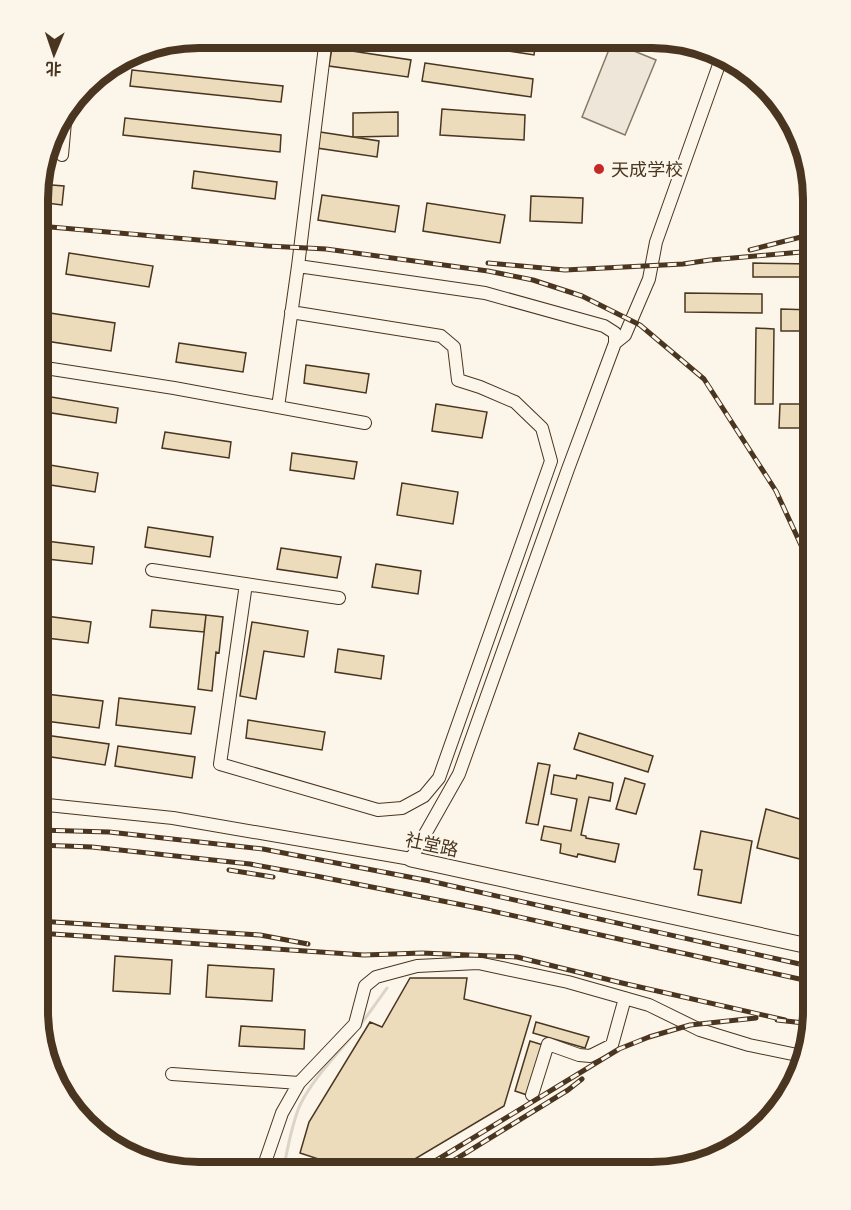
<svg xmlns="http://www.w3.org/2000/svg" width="851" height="1210" font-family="'Noto Sans','Noto Sans SC',sans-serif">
  <rect width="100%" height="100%" fill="#fbf6e9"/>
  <path fill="#ede6d9" stroke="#887966" stroke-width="1.5" d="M612,42L656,60L625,135L582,117Z"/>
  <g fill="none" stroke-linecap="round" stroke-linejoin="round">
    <path stroke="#dcd4c6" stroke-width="3" d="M359,1027L387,988
      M283,1171C287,1152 292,1121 301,1103C315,1076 337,1055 355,1032"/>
  </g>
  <path fill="#ecdcbc" stroke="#4a3520" stroke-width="1.5" d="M427,38H520L536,41L534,55Z
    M332,48L411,60L408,77L329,66Z
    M425,63L533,79L531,97L422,81Z
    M132,70L283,86L281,102L130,86Z
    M442,109L525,115L524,140L440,135Z
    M398,112V136L353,137V113Z
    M125,118L281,135L280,152L123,135Z
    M320,132L379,141L377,157L317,148Z
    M54,134L52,155L47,154Z
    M194,171L277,182L275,199L192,188Z
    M39,184L64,186L62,205L39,202Z
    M322,195L399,206L395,232L318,220Z
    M531,196L583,198L582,223L530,221Z
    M427,203L505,215L500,243L423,231Z
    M69,253L153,266L149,287L66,274Z
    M753,263L813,264V277H753Z
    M685,293L762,294V313L685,312Z
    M781,309L813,310V331H781Z
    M50,313L115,323L111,351L46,341Z
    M756,328L774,329L773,404H755Z
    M179,343L246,353L243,372L176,362Z
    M306,365L369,374L366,393L304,383Z
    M39,395L118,408L116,423L39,411Z
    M436,404L487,412L482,438L432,431Z
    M780,404H813V428H779Z
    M165,432L231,442L229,458L162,448Z
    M292,453L357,462L354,479L290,470Z
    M38,463L98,473L95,492L38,483Z
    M402,483L458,492L453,524L397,515Z
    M148,527L213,537L210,557L145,547Z
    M38,540L94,547L92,564L38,558Z
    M281,548L341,557L337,578L277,569Z
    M376,564L421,571L418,594L372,587Z
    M152,610L206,615L204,632L150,627Z
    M38,615L91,622L88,643L38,637Z
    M206,615L223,617L219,653L216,652L212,691L198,689Z
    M252,622L308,631L304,657L264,651L256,699L240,696Z
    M338,649L384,656L381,679L335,672Z
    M38,693L103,701L99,728L38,720Z
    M119,698L195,707L191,734L116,725Z
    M248,720L325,732L322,750L246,738Z
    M579,733L653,756L648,772L574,749Z
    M38,734L109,744L105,765L38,755Z
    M118,746L195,757L192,778L115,766Z
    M538,763L550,765L538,825L526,823Z
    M554,775L576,779L577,775L613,783L610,801L589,797L581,835L586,836V838L619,844L615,862L578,854L577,857L560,853L561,844L541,840L544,826L571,831L577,799L551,794Z
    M625,778L645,784L636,814L616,809Z
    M813,797V823L806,821Z
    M766,809L813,823V858L801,855L800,859L757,848Z
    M701,831L752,841L741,903L698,895L702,870L694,869Z
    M115,956L172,960L170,994L113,991Z
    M208,965L274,969L272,1001L206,997Z
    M410,978H467L464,999L531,1016L504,1106L393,1172H358L300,1153L309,1122L370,1022L382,1027Z
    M536,1022L589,1037L585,1048L533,1033Z
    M241,1026L305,1030L304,1049L239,1046Z
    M530,1041L543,1045L527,1095L515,1091Z"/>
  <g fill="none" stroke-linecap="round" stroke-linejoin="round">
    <g stroke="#4a3520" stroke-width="14">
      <path id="minor" d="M62,155L66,111
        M615,343L625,335L649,279L656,242L721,59
        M39,367L174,388L365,423
        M278,407L298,266
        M152,570L339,598
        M246,584L220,764L378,810L402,808L424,796L439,778L551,461L542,428L515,402L480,387L458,380L454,347L441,336L291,312
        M38,804L173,818L411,859L459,774L568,469L615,343V333L604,326L485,293L298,266L326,38
        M808,861L813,862
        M172,1074L299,1083
        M532,1095L548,1044L579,1055L590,1056L612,1045L625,998
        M262,1171L282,1113L299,1083L355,1024L365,986L376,977L417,966L478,963L568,982L649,1005L700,1030L749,1045L802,1056"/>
    </g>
    <g stroke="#4a3520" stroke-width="17">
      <path id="major" d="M411,859L813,947"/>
    </g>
    <use href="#minor" stroke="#fbf6e9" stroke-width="12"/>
    <use href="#major" stroke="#fbf6e9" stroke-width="15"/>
    <g stroke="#4a3520" stroke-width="5">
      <path id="rail" d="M39,226L268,246L326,249L488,271L533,280L582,296L640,325L704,379L776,491L813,571
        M750,250L813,234
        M488,263L565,270L683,264L710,260L813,251
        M38,830L109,832L263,849L430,881L813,967
        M38,845L92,847L250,864L316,876L483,909L813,982
        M229,870L273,877
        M38,921L260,935L308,944
        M38,933L364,955L422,953L517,957L622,983L785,1020
        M777,1020L813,1024
        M417,1172L619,1049L649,1037L690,1025L756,1018
        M435,1172L568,1090L582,1079"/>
    </g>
    <use href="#rail" stroke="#fbf6e9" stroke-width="3" stroke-dasharray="9" stroke-linecap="butt"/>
  </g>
  <circle fill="#c62828" stroke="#fbf6e9" stroke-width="2" cx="599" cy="169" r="6"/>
  <g text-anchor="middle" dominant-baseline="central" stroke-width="4.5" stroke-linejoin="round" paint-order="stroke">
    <g font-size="18" fill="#4a3520" stroke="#fbf6e9" text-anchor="start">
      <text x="611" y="169">天成学校</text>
    </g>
    <g font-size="18" fill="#4a3520" stroke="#fbf6e9">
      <text transform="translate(432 844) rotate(12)">社堂路</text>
    </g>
  </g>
  <path d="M0 0H851V1210H0ZM199 48H652A151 151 0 0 1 803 199V1011A151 151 0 0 1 652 1162H199A151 151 0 0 1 48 1011V199A151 151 0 0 1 199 48Z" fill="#fbf6e9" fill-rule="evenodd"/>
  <path fill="none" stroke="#4a3520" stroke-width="8" d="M199 48H652A151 151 0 0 1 803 199V1011A151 151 0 0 1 652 1162H199A151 151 0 0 1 48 1011V199A151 151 0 0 1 199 48Z"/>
  <g transform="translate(54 54) rotate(182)" stroke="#fbf6e9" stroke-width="4.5" paint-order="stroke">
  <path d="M0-4.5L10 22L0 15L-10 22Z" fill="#4a3520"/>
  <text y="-9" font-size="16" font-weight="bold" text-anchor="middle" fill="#4a3520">北</text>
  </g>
</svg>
